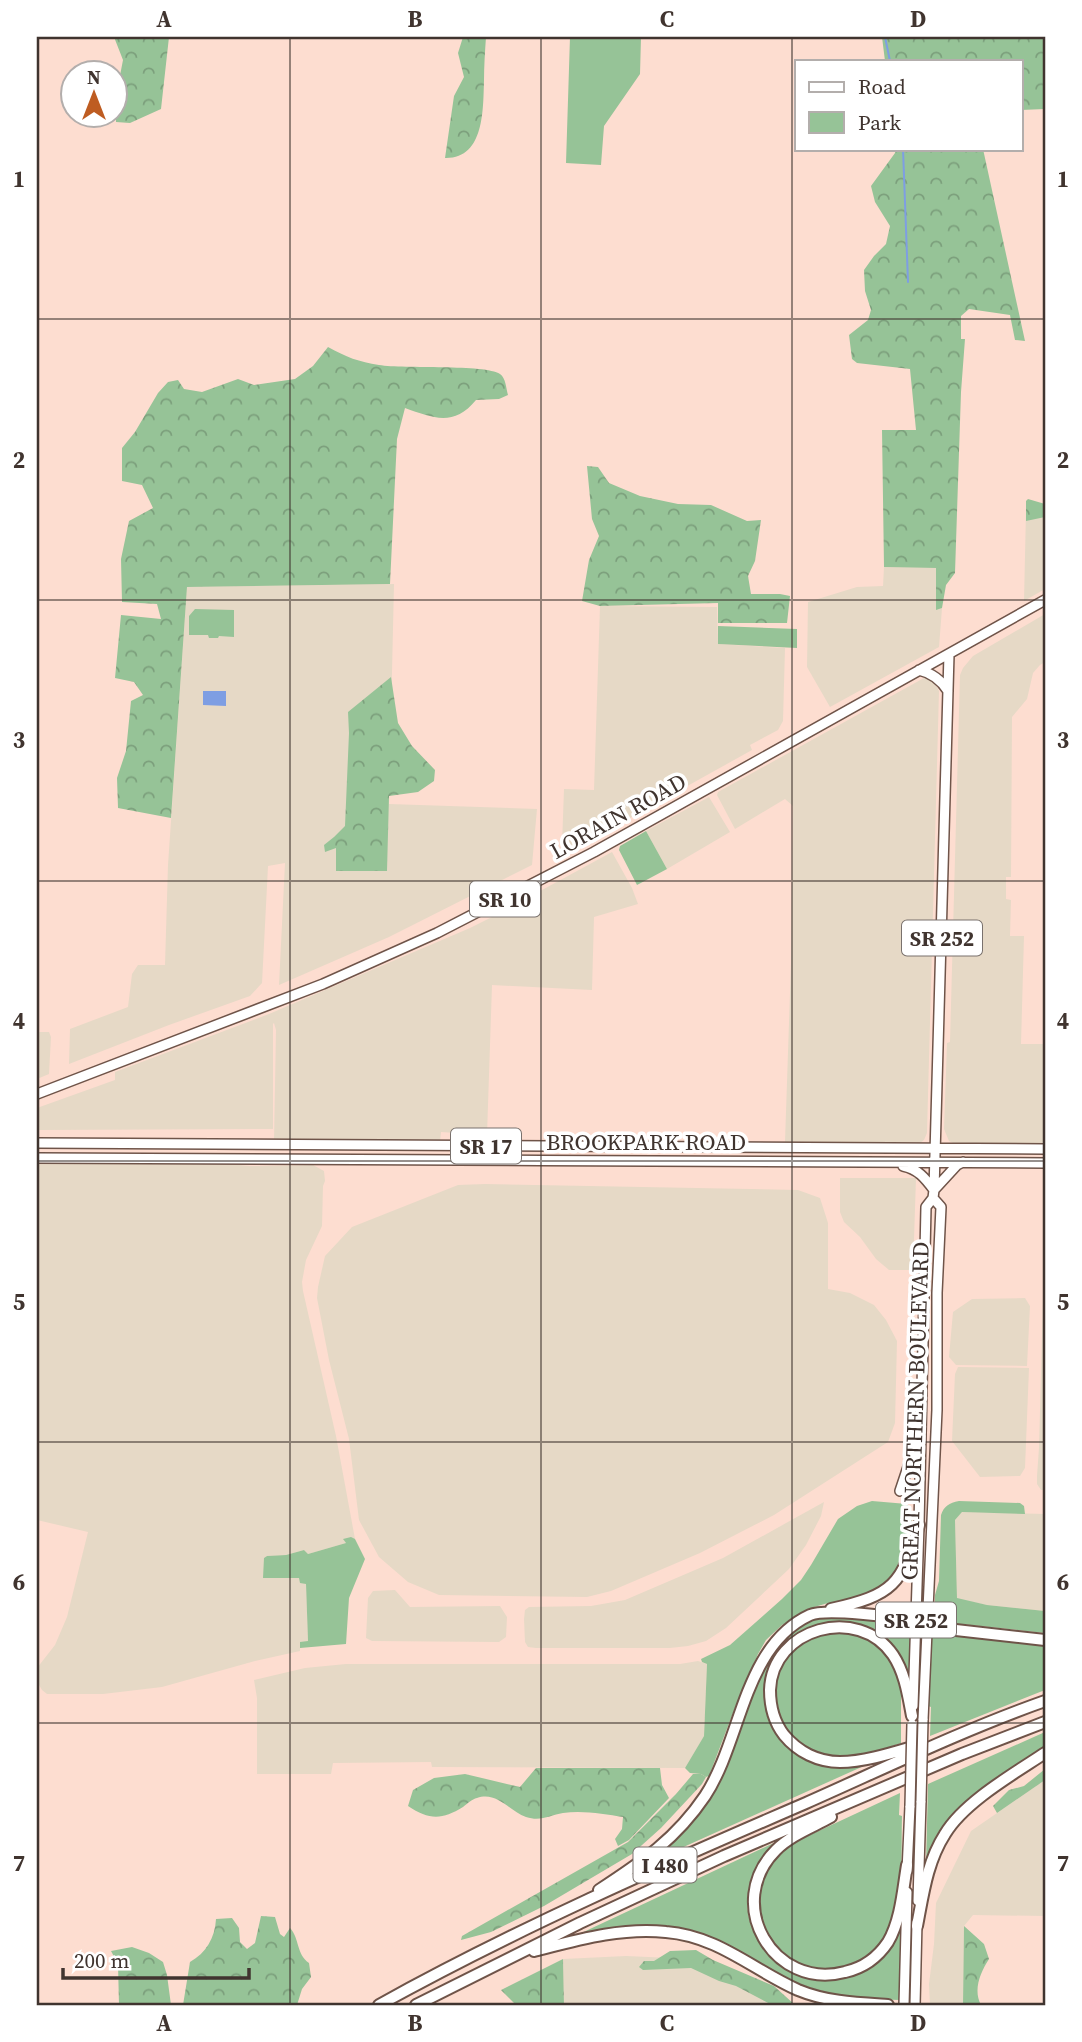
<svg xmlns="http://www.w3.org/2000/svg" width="1082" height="2042" font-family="'Source Serif 4',serif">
  <defs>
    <pattern id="forest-crowns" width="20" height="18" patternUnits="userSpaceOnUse" patternTransform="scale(1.75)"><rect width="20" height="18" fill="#96c397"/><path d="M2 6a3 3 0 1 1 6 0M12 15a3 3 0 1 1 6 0" fill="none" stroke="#7c9f7c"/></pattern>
  </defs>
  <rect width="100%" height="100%" fill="#fdddd0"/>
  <path fill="#e6d9c6" d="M1045,507V589L1024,601L1026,511Z
    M884,567L936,568V609L942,608L939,647L830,707L807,667L808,602L857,587L883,586Z
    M394,584L389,804L537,809L532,865L389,937L279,985L285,863L268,866L262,983L250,996L169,1025L69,1064L70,1029L128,1007L132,974L138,965H165L168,865L187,587Z
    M600,606L717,607L718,644L785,648L783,721L778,730L750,745L752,750L567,853L562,845L564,789L594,790Z
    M1045,614V662L1040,665L1033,673L1027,699L1012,717L1011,877H1006V899L1011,900L1010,936H1024L1021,1044H1045V1144L957,1145L949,1141L944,1129L947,1043L950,1042L960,675L963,668L973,656Z
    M924,678L933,680L939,691L927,1133L924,1140L916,1146L785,1142L791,963L793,806L785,799L735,829L717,795L718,792Z
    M709,797L730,832L667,869L646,831Z
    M612,852L632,888L638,904L594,917L592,990L492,985L487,1135L441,1132L440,1142L324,1139L320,1140L274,1141L276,1030L274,1023L273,1024V1129L37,1130V1108L115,1080V1072L269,1014L470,928L496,915Z
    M37,1032H49L51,1037L49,1074L37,1079Z
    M37,1162L218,1163L250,1166L313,1165L324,1171L325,1181L323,1186L322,1226L306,1260L302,1282L303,1291L336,1436L355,1539L344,1540L346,1543L308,1554L304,1550L286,1555L267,1556L264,1558V1578H300L306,1583L308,1642H300V1651L255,1661L162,1687L103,1694H47L42,1690L39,1685H37V1668L55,1645L67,1617L88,1532L37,1520Z
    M840,1178H916L913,1270H889L876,1259L860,1237L844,1222L840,1212Z
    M485,1184L798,1190L820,1198L828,1223V1289L850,1293L874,1305L886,1320L897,1341L895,1423L888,1442L774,1515L700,1553L611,1591L587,1597L439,1595L408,1582L379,1557L359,1520L349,1439L329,1360L317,1298L318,1287L325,1256L352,1227L458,1185Z
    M1043,1298H1045V1490H1041L1037,1484V1476L1039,1448Z
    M972,1299L1025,1298L1030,1306L1027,1366L956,1365L949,1357L953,1312Z
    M958,1367L1029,1368L1025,1468L1020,1476L980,1477L952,1441L955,1374Z
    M824,1502L821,1516L806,1545L789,1569L726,1628L706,1641L688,1646L670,1648H536L528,1647L525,1642L524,1619L525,1610L529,1607L591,1606L625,1600L723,1558Z
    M962,1512L1045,1514V1611L987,1605L957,1599L955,1520Z
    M395,1590L410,1607L500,1606L507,1617L506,1637L499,1642L372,1641L366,1638L368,1598L373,1591Z
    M698,1661L707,1664L704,1736L685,1768L432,1767L431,1762L333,1763L331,1774H257V1698L254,1680L305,1668L346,1664H680Z
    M1045,1780V1916L973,1915L964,1926L963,2005H930L929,1984L934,1944L936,1903L971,1831Z
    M626,1956L693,1959L782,2005H564L563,1959Z"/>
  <path fill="#96c397" d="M570,37H641L640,74L604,126L601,165L566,163Z
    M195,609L234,610V637L219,636L218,638H209L208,635H189V616Z
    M718,626L797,629V648L718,644Z
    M646,831L667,869L637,885L619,850L620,846Z
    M872,1501L907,1504L911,1509L912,1516L908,1560L883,1588L847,1601L828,1603L811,1608L782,1625L766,1640L758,1654L736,1705L709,1776L706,1777L701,1774L690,1773L685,1768L704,1736L707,1664L702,1662L701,1659L730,1645L782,1599L801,1580L811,1565L838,1519L857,1506Z
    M959,1501L1020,1503L1024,1506L1025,1514L962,1512L955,1520L957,1598L987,1605L1045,1611V1633L961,1624C952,1628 942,1623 935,1616V1595L939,1581L941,1515C944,1506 949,1503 959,1501Z
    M351,1537L355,1539L365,1559L349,1598L346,1644L300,1648V1642L308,1641L306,1584L300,1583L299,1578H263L264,1558L267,1556L286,1555L304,1550L308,1554L346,1543L343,1539Z
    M836,1616L910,1624L911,1629L909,1690L895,1652L841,1623L815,1625L800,1632L783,1647L777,1654L769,1673L765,1698L799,1754L865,1763L866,1765L648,1863L647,1860L699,1809L759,1673L780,1642L802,1625L823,1617Z
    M932,1630L1045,1644V1690L930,1736L931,1707L928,1706Z
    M847,1631C880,1642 894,1658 902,1692L901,1694V1743L863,1756L837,1758L818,1755L789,1738L778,1719L773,1688L776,1674L789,1653L813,1635Z
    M1045,1732V1747L977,1793L950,1817L926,1864L928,1784Z
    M900,1793L899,1815L902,1816C901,1848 904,1893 893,1923C887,1940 874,1953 858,1961C803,1990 746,1942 763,1883C764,1878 765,1872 768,1867C774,1856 785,1849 795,1842Z
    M778,1841L779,1843C767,1857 754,1870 749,1888C743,1912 753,1940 772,1956C778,1962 789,1964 796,1968C823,1979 836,1983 863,1969C874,1964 889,1938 898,1928L902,1929L900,2000C856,1999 820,1995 780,1975C757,1963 735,1947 708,1939C671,1929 615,1935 575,1936Z"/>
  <path fill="url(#forest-crowns)" d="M114,37H169L161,109L130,123L116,122V96L123,60Z
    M463,37H486C485,51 484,66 484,81C483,108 485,159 445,158L454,96L464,77L458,53Z
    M882,37H1045V109L1021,110V61H885Z
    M896,149H983L1025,341L1015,340L1010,315L969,309L961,316V339H965L961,392L955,573L946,585L942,608L936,610V568L884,567L882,430H916L910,369L857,363L852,359L849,335L868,320L871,310L865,291L864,270L874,256L886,244L890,226L875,202L871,186L895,153Z
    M328,347C346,357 359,362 379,365C404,369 485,364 500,374C506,378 506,389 508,395L499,399L476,400C454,427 433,418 405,408L397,439L390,584L187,587L171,818L118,808L117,778L126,751L131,701L143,695L134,682L115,678L121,615L161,619L157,604L122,602L121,559L129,521L153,508L142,485L122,481V448L135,432L158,393L168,382L178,380L184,389L202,392L238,379L254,385L295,379L313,366Z
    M587,466L598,467L609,483L640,496L678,504L711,505L747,521L761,520L755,561L748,576L751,594H780L790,596L787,623H718V603L600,606L582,601L589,560L599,536L592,519Z
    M1028,499L1045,504V517L1026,521V501Z
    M391,677L398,723L412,746L435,770L434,781L418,792L389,796L387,871H336V848L325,852L324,845L334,837L345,826L349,733L348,712Z
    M536,1768H660L662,1785L669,1798L629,1840L618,1846L615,1839L622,1829L623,1817C605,1814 582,1810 563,1813C550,1815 541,1822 526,1817C509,1811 497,1791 477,1798C472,1799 467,1804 463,1807C442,1820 429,1820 408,1806L413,1790L434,1778L465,1774L520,1787Z
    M1045,1769V1780L997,1813L993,1806L1009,1790L1024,1786Z
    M693,1774H701L706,1777L702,1784L661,1828L632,1854L544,1906L491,1932L461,1940L462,1936L628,1842L676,1794Z
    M261,1916L275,1917L280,1934L284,1937L290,1928C300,1939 296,1954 309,1963L311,1977L302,1989L297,2005H183L190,1962C206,1953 215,1938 216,1919L232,1918L239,1928L240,1942L247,1949L255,1943Z
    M964,1926L984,1944L989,1959C980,1973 973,1990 981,2005H959L963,2004Z
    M132,1947L149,1953L163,1962L167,1975L171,2005H119L118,1964L111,1951Z
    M696,1950L713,1960L774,1986L795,2005H772L736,1986L719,1981L691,1968L643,1970L639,1967L644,1961H654L670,1951Z
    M563,1959L564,2005H516L501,1990Z"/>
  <path fill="#7e9ee3" d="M203,691H226V706L203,705Z"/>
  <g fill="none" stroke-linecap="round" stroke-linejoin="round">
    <path stroke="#7e9ee3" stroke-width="2" d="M885,37L890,61
      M903,149L908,282"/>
    <g stroke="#6f5449" stroke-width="12">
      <path id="major" d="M919,670C932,673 941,680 948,691
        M37,1094L323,984L437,933L594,852L1045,600
        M37,1143L1045,1149
        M37,1158C373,1162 709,1159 1045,1163
        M903,1166C918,1169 925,1178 934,1190
        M934,1190L957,1165L963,1162
        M900,1491L918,1437
        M913,1706L919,1525L926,1207L933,1198L934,1190L949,654
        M923,1720L937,1410V1293L941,1207L933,1198
        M907,1871L910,1806
        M918,1901L921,1801
        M904,2005L907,1892
        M915,2005L917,1922"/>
    </g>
    <g stroke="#6f5449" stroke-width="14">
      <path id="highway" d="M831,1609C893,1595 902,1585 919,1525
        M928,1615L931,1622L947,1629L1045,1640
        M912,1716C908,1695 905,1673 893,1655C858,1604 772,1628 770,1690C770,1706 774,1722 784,1735C798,1752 818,1762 840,1762C865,1762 895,1752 919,1745
        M831,1817C813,1827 791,1835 776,1850C723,1903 773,1991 845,1972C863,1968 878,1957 888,1942C901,1920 903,1889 907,1865
        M599,1890C642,1862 676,1839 705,1796C742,1740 743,1646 810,1615C826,1608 895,1617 916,1620L927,1634
        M917,1926C923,1895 927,1862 945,1834C964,1802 1015,1773 1045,1753
        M534,1951C577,1940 622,1927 666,1932C718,1936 753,1970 798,1990C827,2002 857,2003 888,2005
        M379,2005C516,1929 662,1865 806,1803C885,1768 963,1730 1045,1701
        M416,2005L580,1923L724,1856L962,1754L1045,1722"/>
    </g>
    <use href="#major" stroke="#fff" stroke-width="9"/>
    <use href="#highway" stroke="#fff" stroke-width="10"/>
    <g stroke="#6f5449" stroke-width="12" stroke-linecap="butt">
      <path id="major-bridge" d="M921,1801L923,1720
        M910,1806L912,1724"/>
    </g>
    <use href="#major-bridge" stroke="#fff" stroke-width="9"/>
  </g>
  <path fill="none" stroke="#40342f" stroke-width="2" stroke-opacity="0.55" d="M290,37V2005M541,37V2005M792,37V2005M37,319H1045M37,600H1045M37,881H1045M37,1161H1045M37,1442H1045M37,1723H1045"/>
  <g text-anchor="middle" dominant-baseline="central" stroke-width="7" stroke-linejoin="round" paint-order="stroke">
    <g fill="#fff" stroke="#79716d" stroke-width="2">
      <rect x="470" y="881.5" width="70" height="35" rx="5"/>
      <rect x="902" y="920.5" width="80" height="35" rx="5"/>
      <rect x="451" y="1128.5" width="70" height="35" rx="5"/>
      <rect x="876" y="1602.5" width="80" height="35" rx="5"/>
      <rect x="633.5" y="1847.5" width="63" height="35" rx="5"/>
    </g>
    <g font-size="21" font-weight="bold" fill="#40342f">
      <text x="505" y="899">SR 10</text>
      <text x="942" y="938">SR 252</text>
      <text x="486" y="1146">SR 17</text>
      <text x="916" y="1620">SR 252</text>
      <text x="665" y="1865">I 480</text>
    </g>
    <g font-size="23" fill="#40342f" stroke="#fff">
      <text transform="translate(618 816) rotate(-29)">LORAIN ROAD</text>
      <text x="646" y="1142">BROOKPARK ROAD</text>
      <text transform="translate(915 1411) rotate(-88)">GREAT NORTHERN BOULEVARD</text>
    </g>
  </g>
  <rect width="1082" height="2042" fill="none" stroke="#ffffff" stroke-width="77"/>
  <rect x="795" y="60" width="228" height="91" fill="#ffffff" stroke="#b3aeac" stroke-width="2"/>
  <rect x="809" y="82" width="35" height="10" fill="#ffffff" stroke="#b3aeac" stroke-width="2"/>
  <text x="858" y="94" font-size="21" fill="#40342f">Road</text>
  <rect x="809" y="112" width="35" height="21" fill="#96c397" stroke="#b3aeac" stroke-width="2"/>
  <text x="858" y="130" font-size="21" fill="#40342f">Park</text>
  <g transform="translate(94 94)"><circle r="33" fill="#ffffff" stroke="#b3aeac" stroke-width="2"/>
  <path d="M0-5L12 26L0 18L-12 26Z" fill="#be5c21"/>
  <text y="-10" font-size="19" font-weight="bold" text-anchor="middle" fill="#40342f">N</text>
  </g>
  <path d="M63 1968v10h186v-10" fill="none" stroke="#40342f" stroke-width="3.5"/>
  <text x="74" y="1968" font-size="21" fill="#40342f" stroke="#ffffff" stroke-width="5" paint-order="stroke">200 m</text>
  <rect x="38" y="38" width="1006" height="1966" fill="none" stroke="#40342f" stroke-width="2.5"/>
  <g font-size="23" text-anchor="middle" font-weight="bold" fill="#40342f">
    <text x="164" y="27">A</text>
    <text x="415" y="27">B</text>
    <text x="667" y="27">C</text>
    <text x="918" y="27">D</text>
    <text x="19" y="187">1</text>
    <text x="1063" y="187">1</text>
    <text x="19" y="468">2</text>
    <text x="1063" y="468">2</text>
    <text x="19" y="748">3</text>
    <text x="1063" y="748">3</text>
    <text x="19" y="1029">4</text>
    <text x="1063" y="1029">4</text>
    <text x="19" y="1310">5</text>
    <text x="1063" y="1310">5</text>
    <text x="19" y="1590">6</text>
    <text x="1063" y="1590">6</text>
    <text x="19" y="1871">7</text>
    <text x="1063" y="1871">7</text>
    <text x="164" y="2031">A</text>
    <text x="415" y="2031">B</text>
    <text x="667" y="2031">C</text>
    <text x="918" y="2031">D</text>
  </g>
</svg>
